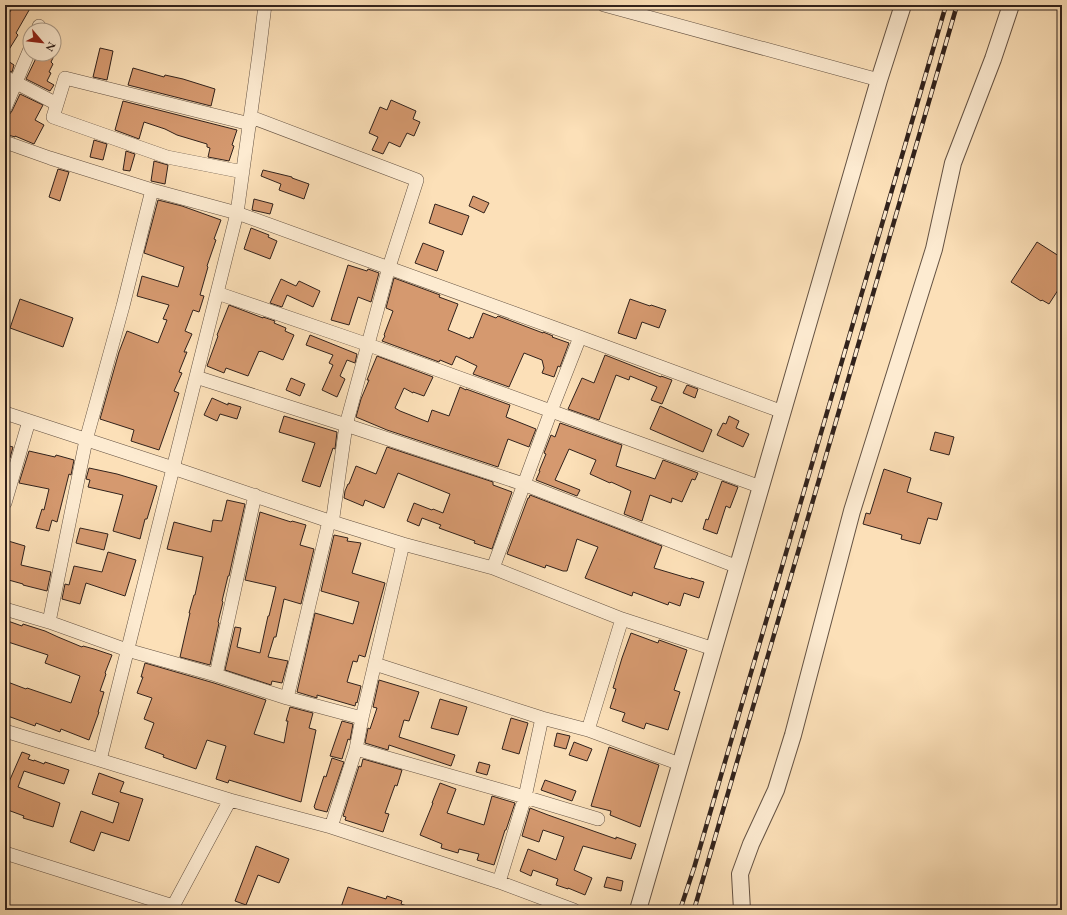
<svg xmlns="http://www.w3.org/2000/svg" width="1067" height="915" font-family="'EB Garamond',serif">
  <rect width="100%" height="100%" fill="#fce0b8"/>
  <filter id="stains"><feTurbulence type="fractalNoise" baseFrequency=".005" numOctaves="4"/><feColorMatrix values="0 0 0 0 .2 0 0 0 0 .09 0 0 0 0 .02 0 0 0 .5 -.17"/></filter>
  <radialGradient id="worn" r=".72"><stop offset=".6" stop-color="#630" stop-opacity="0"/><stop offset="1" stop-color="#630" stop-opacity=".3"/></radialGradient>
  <path fill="#d5996f" stroke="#31221c" d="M14,5H32L16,33L18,35L5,56V20Z
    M100,48L113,51L107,80L93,77Z
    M38,54H55L51,62L53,64L49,72L51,73L47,81L54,85L50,91L26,79Z
    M5,59L14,65L12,72L5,69Z
    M133,68L164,77L165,75L183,79L215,89L211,106L128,85Z
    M20,94L43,105L35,120L44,125L34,144L15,136V137L5,134V116L9,115L12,111Z
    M391,100L416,111L413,119L420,122L414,136L407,133L400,147L389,142L383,154L372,150L378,137L369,133L380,107L387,110Z
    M123,101L237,130L232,145L234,146L229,161L208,157L210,148L207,147V144L177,135L165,129L144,122L139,139L115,130Z
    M94,140L107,144L103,160L90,157Z
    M126,151L135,154L130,171L123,170Z
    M154,161L168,165L165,184L151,181Z
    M58,169L69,172L60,201L49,197Z
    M263,170L292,177V178L309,184L304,199L279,190L281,184L261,176Z
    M473,196L489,203L484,213L469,206Z
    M254,199L273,204L270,214L252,210Z
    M158,200L182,206L221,220L214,239L216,240L207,266L208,267L200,295L204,296L199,312L193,310L185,331L192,334L184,352H187L179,372L182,373L174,391L179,393L159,450L131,441L134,430L100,419L119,352L127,331L158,343L167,320L163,319L169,305L137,296L142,276L178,287L184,267L144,253Z
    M435,204L469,216L462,235L429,223Z
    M251,228L269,235L268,237L277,241L270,259L244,249Z
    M1037,242L1062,258V284L1049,304L1042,300L1041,301L1011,282Z
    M423,243L444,251L437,271L415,263Z
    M348,265L367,271L368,269L379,273L371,302L358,297L349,325L331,320Z
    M394,278L440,295L439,297L458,304L448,330L470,339V337L473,338L483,313L496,318L498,316L543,333V332L553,336L552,337L569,343L560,367L558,366L554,377L542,373L544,368L542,360L524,353L509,387L473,374L477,366L456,356L452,365L440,360L439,362L382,341L385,336L384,335L393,311L386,308Z
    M281,279L296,286L299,281L320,291L313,307L287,295L282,307L270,303Z
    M20,299L73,318L63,347L10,328Z
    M630,299L650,306L651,305L666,310L659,328L642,322L636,339L618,333Z
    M229,305L263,318V317L275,321L274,323L286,328L285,331L294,335L283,360L261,351L260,352L259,351L248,376L226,368L224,373L207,366L218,336L217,335Z
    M310,335L357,354L355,363L347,360L340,376L345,379L337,397L322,390L333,365L329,363L333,355L306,345Z
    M605,355L661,377V376L672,380L662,404L651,400L657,387L630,376L629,380L616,375L599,420L568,409L582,378L594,383Z
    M377,356L433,377L424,396L413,392V393L404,388L395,408L400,411L428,422L432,410L449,416L460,387L466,390V389L510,405L506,417L536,429L529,447L508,439L498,467L387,430L356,417L361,399L369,380H367Z
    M291,378L305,384L300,396L286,390Z
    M687,385L698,389L695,398L683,393Z
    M212,398L228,405V403L241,407L237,419L220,414L217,421L204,415Z
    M660,406L712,430L703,452L650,429Z
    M284,416L337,432L335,449L333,448L320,487L302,481L315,443L279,432Z
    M729,416L739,421L736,428L749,434L743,447L717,435L723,423L726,424Z
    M560,423L622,445L616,466L655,479L663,460L698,473L695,480L692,479L682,502L672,498L671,503L650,495L642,521L624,514L631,491L611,482L610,483L590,474L596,460L569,449L555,480L580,490L577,496L536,480L540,471H539L546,454L544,453L551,435L555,437Z
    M935,432L954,437L949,455L930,450Z
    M5,445L13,447L10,458L5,456Z
    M387,447L493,482V485L512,492L492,549L474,543L475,541L439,528L441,525L422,518L419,526L407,521L414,503L432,510L433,509L443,513L450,494L398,473L384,508L365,500L363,506L344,498L345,491L348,484H349L356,466L376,474Z
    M29,451L55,457L56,455L74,460L71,475L69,474L57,522L52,520L49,531L36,528L42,509L44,510L49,489L19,483Z
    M89,468L117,474L157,486L147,519H145L140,539L113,531L123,495L88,487L90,480L86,479Z
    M884,469L911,478L907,492L942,503L937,520L928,518L920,544L901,539L902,535L863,524L866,513L870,514Z
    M722,481L738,487L730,508L726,506L717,534L703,529L706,519L708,520Z
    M530,495L662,546L654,568L691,579V578L704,582L699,598L684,593L680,606L669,602L668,605L633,592L632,596L585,578L598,547L577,539L567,571H563L546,565L545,568L507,554L528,498H529Z
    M227,500L245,504L229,576H228L222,601L223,602L218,622L219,623L210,665L180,657L190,613H189L194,595H195L203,557L167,549L174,522L211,532L213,520L222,521Z
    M260,512L291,522L292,521L306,525L300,545L314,549L301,604L284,599L276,637H274L268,657L288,661L282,683L272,681L271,685L225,670L235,627L241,628L237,647L260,653L268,616H269L276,587L245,580Z
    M80,528L108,534L104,550L76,543Z
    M334,535L348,538L347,541L361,543L352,573L385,583L365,657L359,655L357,662L353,661L347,682L361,686L357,703L356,702L355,706L317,695V698L297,692L315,613L353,624L359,602L321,591Z
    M5,540L25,546L21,565L51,572L47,591L23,585V584L5,579Z
    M108,552L136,560L125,596L86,583L80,604L62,599L65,584L69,585L74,566L102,572Z
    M5,620L22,626L23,624L45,631L58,637L82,647L83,646L94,649L112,655L105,673L106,674L100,691L104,692L98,712H99L89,740L61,729L60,732L36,723L35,726L5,715V681L26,689L27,688L71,703L80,676L45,663L48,655L5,641Z
    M631,633L658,643L659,640L687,650L674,690L680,692L668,730L646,723L644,729L622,721L625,713L610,708L616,689L613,688L622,658Z
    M145,663L214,683L266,700L254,734L284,743L288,721H286L290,707L313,713L309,728L316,730L301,802L229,780L228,783L216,779L226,746L207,740L196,769L163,757L164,755L145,748L154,723L144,719L152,698L137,693L143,677H141Z
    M379,680L419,692L409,721L404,720L399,737L455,755L451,766L389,745L388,750L365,743L368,728L370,729L377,708L373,707Z
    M440,699L467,707L458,735L431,728Z
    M511,718L528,723L519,754L502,749Z
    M342,721L353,724L350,740L348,739L342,759L330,756Z
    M557,733L570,736L566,749L554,746Z
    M574,742L592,749L587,761L569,755Z
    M609,747L659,765L640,827L610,815L611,811L591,806Z
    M22,752L30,755L28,759L34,761V760L44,764L45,762L69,770L64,784L24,771L18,787L60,803L53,827L23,818L24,816L5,809V791Z
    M332,758L344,762L327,812L315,809V808L314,807L324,776L326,777Z
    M363,759L402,770L397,786L395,785L385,813L389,814L383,832L345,820L346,817L343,816L359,766L361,767Z
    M479,762L490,765L487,775L476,772Z
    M99,773L124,782L120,792L143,799L129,841L101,832L94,851L70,842L81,811L113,823L119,803L92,794Z
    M545,780L576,791L572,801L541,790Z
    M440,783L456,789L447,813L484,825L492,796L515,803L506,830H505L494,865L477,860L479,854L459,849L458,853L441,848L442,844L420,835L433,803H432Z
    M530,808L548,815L616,839V837L636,844L631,859L583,846L574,870L592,878L585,895L568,888V889L556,885L558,879L533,870L531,876L520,871L528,849L556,860L564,837L543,830L539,842L522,836Z
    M256,846L289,859L279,883L258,875L246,905L235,901Z
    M607,877L623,881L621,891L604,887Z
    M348,887L386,899L387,896L402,901L401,904L413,908V910H340Z"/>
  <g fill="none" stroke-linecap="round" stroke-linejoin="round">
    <g stroke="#645243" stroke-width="14">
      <path id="minor" d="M604,5L879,80
        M38,30L39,26
        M5,77L57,104
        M5,108L30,49
        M251,117L417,180L389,267L346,425L333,517L329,521L287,698
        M5,142L50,158L152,190L123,306L86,440L49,622L127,650L216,675L287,698L362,718
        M243,172L167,157L53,117L65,78L250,124
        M152,190L237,213L580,337L783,412
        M217,293L366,344L551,411L493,568
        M580,337L551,411L761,487
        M196,377L346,425L523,484L738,567
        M5,413L173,468L329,521L403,544L493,568L622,619L714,649
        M5,503L29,421
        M5,609L49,622
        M375,664L542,718L588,730L680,764
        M216,675L255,495
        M588,730L622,619
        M5,731L230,800L331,827L499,882L574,910
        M356,749L525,797L598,819
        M100,760L237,213L259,54L265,5
        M331,827L356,749L362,718L403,544
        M5,853L173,906
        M499,882L525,797L542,718
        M171,910L230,800"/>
    </g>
    <g stroke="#645243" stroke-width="18">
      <path id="tertiary" d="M638,910L879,80L903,5
        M742,910L740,874L751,844L776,790L793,735L852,511L934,249L953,163L993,59L1011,5"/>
    </g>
    <use href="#minor" stroke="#fdebd1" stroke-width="13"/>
    <use href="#tertiary" stroke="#fdebd1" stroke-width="16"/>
    <g stroke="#31221c" stroke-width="4.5">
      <path id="rail" d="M680,910L694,868L946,5
        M694,910L957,5"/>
    </g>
    <use href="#rail" stroke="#fdebd1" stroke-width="3" stroke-dasharray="9" stroke-linecap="butt"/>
  </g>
  <rect width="1067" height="915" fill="none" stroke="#fce0b8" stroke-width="20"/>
  <rect x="6" y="6" width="1055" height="903" fill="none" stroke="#31221c" stroke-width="2"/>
  <rect x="10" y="10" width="1047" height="895" fill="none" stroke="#31221c"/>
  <g transform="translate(42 42) rotate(118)"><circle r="19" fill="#fdebd1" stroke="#ab9b89"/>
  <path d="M0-3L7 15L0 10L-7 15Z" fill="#8f2418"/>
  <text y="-6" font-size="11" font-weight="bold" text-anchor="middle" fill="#31221c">N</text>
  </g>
  <rect width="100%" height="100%" filter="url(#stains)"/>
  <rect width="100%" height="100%" fill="url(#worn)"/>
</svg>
